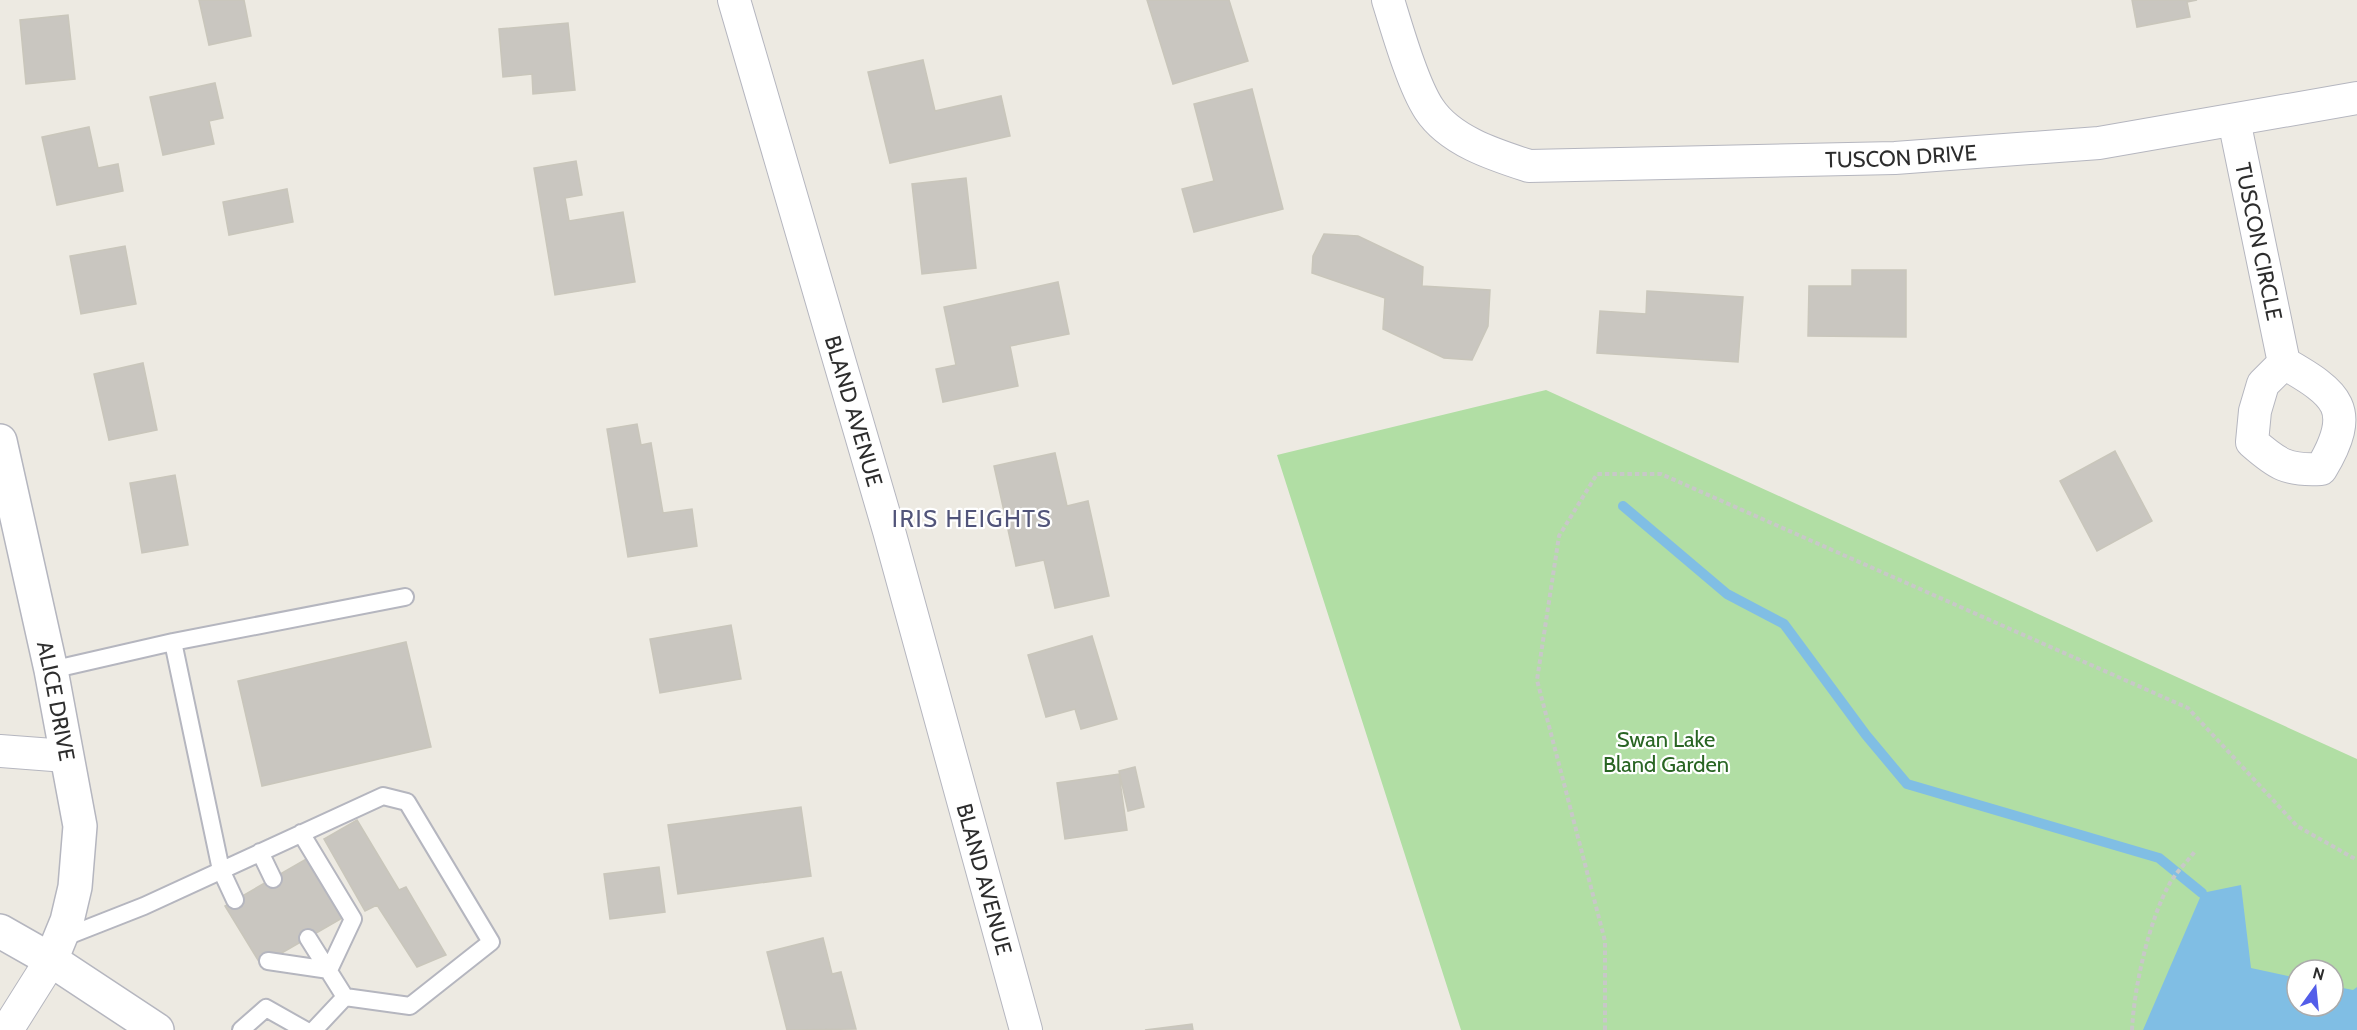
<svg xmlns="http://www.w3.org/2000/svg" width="2357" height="1030" font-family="Cabin,sans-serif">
  <rect width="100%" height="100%" fill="#edeae2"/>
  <path fill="#b1dea4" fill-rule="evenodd" d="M1546,390L2357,759V1030H1461L1277,455ZM2297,970H2333V1006H2297Z"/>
  <path fill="#80bee4" d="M2241,885L2251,968L2297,978V1006H2333V986L2353,990L2357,987V1030H2143L2202,893Z"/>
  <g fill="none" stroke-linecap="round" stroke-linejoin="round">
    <path stroke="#80bee4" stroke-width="10" d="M1623,506L1727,594L1784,624L1866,735L1907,784L2159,858L2202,893"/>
  </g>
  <path fill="#c9c6c0" stroke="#c9c6bb" stroke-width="1.5" d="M199,0H244L251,36L209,45Z
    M1147,0H1229L1248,61L1173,84Z
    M2132,0H2197L2187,2L2190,17L2137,27Z
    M68,15L75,79L26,84L20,20Z
    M568,23L575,90L533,94L532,74L503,77L499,29Z
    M923,60L935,111L1001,96L1010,136L890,163L868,72Z
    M215,83L223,118L209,121L214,144L163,155L150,97Z
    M1252,89L1283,209L1194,232L1182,189L1214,181L1194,104Z
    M89,127L98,168L118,164L123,191L57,205L42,137Z
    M576,161L582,195L565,198L569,221L623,212L635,282L555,295L534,168Z
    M966,178L976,268L922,274L912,184Z
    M287,189L293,222L229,235L223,202Z
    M1324,234L1358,236L1423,267L1422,286L1490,290L1488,326L1472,360L1444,358L1383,329L1385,298L1312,273L1313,256Z
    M125,246L136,304L81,314L70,256Z
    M1852,270H1906V337L1808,336L1809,286H1852Z
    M1058,282L1069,334L1010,346L1018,386L943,402L936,369L956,365L944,307Z
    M1647,291L1743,297L1738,362L1597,353L1600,311L1646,314Z
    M143,363L157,430L109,440L94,374Z
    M637,424L641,445L651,443L663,513L692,509L697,546L628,557L607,429Z
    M2115,451L2152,521L2097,551L2060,481Z
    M1055,453L1067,506L1088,501L1109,596L1055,608L1044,560L1016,566L994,466Z
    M175,475L188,545L142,553L130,483Z
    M731,625L741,679L660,693L650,639Z
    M1092,636L1117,719L1081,729L1075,709L1046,717L1028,655Z
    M406,642L431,747L262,786L238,681Z
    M1135,767L1144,807L1128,811L1119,771Z
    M1119,774L1127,830L1065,839L1057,783Z
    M801,807L811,876L678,894L668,825Z
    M357,820L399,890L406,887L446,955L417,967L377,905L365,911L324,839Z
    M308,858L344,917L261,965L225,906Z
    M659,867L665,912L610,919L604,874Z
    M823,938L832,974L841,972L856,1029L787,1030L767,952Z
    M1192,1024L1193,1030H1145Z"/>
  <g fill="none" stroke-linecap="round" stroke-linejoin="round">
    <g stroke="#b5b6bf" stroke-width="20">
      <path id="service" d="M173,642L405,597
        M51,670L173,642L221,870L235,900
        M301,833L353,919L329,970
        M260,852L273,879
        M308,938L345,997L314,1030
        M60,939L144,906L383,796L407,802L491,942L410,1006L345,997
        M268,961L329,970
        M241,1030L266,1008L305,1030"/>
    </g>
    <g stroke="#b5b6bf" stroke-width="34">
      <g id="minor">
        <path id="s1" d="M734,0L889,531L1026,1030"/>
        <path id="s2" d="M1388,0C1397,29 1413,85 1429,109C1450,141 1495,155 1529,166L1895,158L2099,143L2357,98"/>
        <path id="s3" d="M2234,120L2284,363C2338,394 2357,409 2321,469C2287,471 2277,464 2252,442L2255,411L2263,384L2284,363"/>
        <path d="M0,751L66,756"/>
        <path d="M7,1030L51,960"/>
      </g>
    </g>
    <g stroke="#b5b6bf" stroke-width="36">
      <g id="secondary">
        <path id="s4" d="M0,441L51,670L80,826L75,887L67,921L51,960"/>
        <path d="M0,931L51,960L157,1030"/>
      </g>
    </g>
    <path stroke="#c8c8c8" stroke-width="4" stroke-dasharray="4.5 3" stroke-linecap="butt" d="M1605,1030V941L1537,680L1559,536L1597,474H1661L2188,708L2297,826L2357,860
      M2132,1030C2134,987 2149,920 2170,883C2177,871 2188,861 2196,850"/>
    <use href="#service" stroke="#fff" stroke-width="16"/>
    <use href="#minor" stroke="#fff" stroke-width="32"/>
    <use href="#secondary" stroke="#fff" stroke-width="33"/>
  </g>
  <g text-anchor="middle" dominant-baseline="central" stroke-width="4.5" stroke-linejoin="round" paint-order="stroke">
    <g font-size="22" fill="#2d2d2d" stroke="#fff">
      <text stroke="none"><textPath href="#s2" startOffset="606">TUSCON DRIVE</textPath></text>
      <text stroke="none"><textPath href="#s3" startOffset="124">TUSCON CIRCLE</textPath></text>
      <text stroke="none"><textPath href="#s1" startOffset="428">BLAND AVENUE</textPath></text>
      <text stroke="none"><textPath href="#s4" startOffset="266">ALICE DRIVE</textPath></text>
      <text stroke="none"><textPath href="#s1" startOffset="914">BLAND AVENUE</textPath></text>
    </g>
    <g font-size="22" fill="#296523" stroke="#fff">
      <text x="1666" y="739">Swan Lake<tspan x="1666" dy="25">Bland Garden</tspan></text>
    </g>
    <g font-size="24" letter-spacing="1.5" fill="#51547a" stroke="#fff">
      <text x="972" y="518">IRIS HEIGHTS</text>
    </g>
  </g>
  <g transform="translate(2315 988) rotate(15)"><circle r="28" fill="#ffffff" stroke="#ababab" stroke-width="1.5"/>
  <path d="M0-4.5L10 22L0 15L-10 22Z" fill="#535de9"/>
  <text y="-9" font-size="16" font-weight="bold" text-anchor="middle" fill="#2d2d2d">N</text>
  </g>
</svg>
